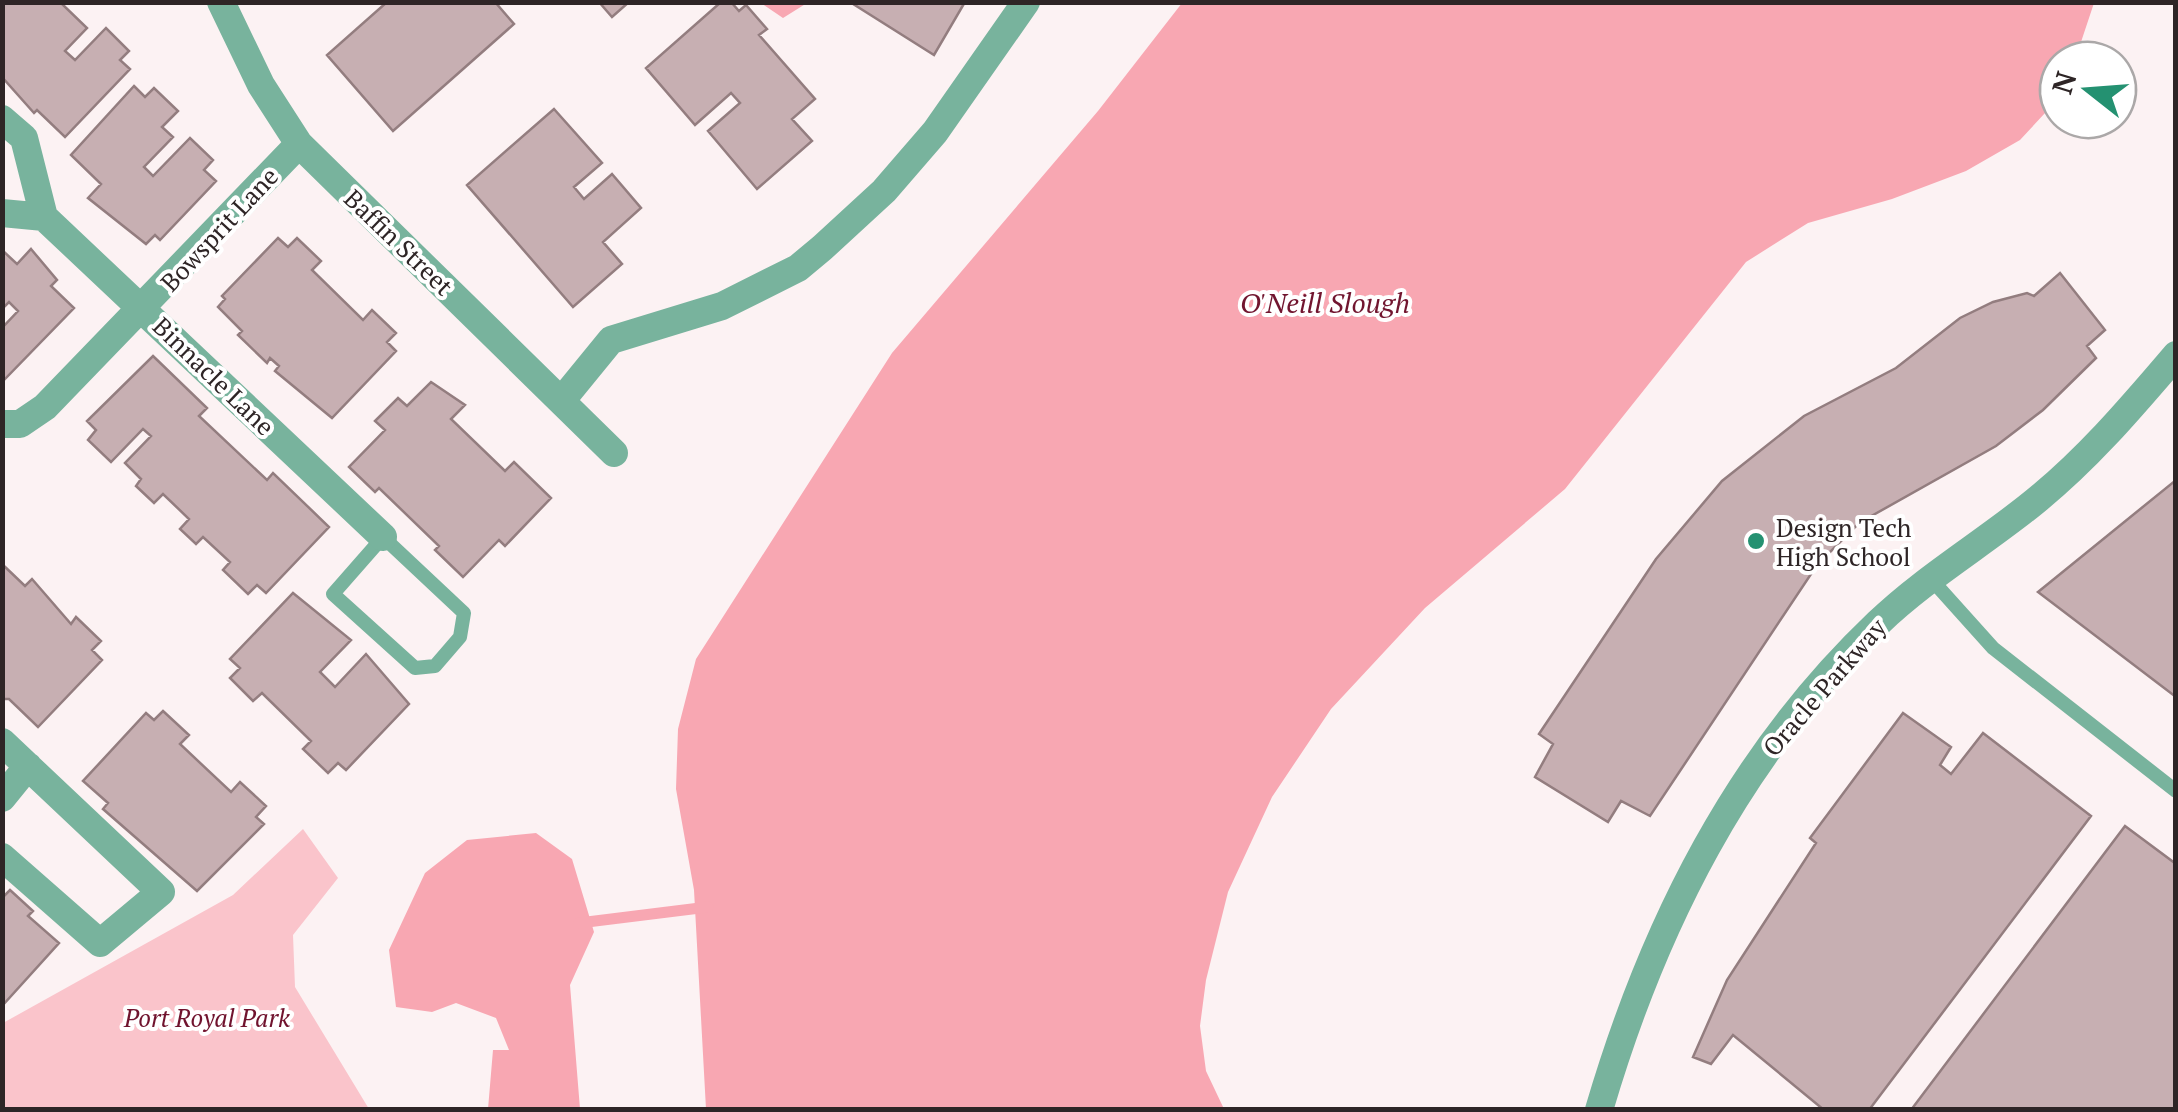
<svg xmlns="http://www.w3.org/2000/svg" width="2178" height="1112" font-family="'PT Serif',serif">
  <rect width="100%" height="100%" fill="#fcf2f3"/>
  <path fill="#fac4cb" d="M303,829L338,878L293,935L295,987L369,1109H3V1023L233,895Z"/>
  <path fill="#f8a7b2" d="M761,3H807L783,18Z
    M1182,3H2094L2075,60H2058V99L2020,140L1966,171L1892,199L1808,223L1746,262L1565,489L1425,608L1331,709L1272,797L1228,892L1206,980L1200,1026L1206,1071L1224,1109H706L694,890L676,789L678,729L696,659L892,353L1098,111Z
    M536,833L572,859L594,932L570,985L580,1109H488L493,1050H509L496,1018L456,1003L432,1012L396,1007L389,950L425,873L467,840Z"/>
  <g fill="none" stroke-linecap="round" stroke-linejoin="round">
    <path stroke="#f8a7b2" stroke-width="11" d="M579,923L708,907"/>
  </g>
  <path fill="#c7afb2" stroke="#937d7f" stroke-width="2.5" d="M2,2H60L87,28L65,51L75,60L106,28L129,51L120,60L130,69L65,137L37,110L34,113L2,77Z
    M387,2H495L514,24L393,131L327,55Z
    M599,2H629L612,17Z
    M721,2H731L739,11L746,5L767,29L759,35L815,99L792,119L812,141L757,189L708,131L740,103L731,93L695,125L646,68Z
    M850,2H965L934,55Z
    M134,86L145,97L154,88L178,111L162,127L173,137L144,167L153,176L190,138L213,160L204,170L216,181L160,240L155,235L146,244L88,198L101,184L71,155Z
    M554,109L602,163L574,187L584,199L612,174L641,208L603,242L622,264L573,307L467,185Z
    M278,238L288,247L297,238L321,261L312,270L363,320L372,310L396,333L387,342L396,351L332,418L275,371L279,366L270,358L267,363L238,335L242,331L218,307L225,299L222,296Z
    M31,249L57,280L51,286L74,308L3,381L2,328L18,311L9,302L2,309V250L17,264Z
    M2060,273L2105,330L2087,346L2096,358L2043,410L1996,446L1859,523L1817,565L1650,816L1621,801L1608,822L1535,777L1553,744L1539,734L1656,559L1722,481L1804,416L1896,368L1960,318L1993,302L2027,293L2034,296Z
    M153,356L207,408L199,416L267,480L273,473L329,527L266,593L257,585L248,594L223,570L230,562L203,537L196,544L180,529L189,519L163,494L154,503L136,486L141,479L125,463L151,436L143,429L111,462L88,440L96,430L87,421Z
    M431,382L465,405L451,419L505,471L514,462L551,498L505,546L499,540L463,577L435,550L439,546L379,488L375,492L349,467L385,430L375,421L398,398L407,406Z
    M2176,480V697L2038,592Z
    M2,564L25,586L32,579L71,624L76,617L101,641L92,650L102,660L38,727L9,699H2Z
    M293,593L351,640L320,672L335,687L366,654L409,704L346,770L338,763L328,773L303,749L311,741L262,693L253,701L230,678L240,668L230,659Z
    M163,711L189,735L180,744L231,792L240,782L266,806L256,817L264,824L197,891L103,809L108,803L83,781L146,713L154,720Z
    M1903,713L1951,747L1940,765L1951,774L1983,733L2091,816L1869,1110H1824L1733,1035L1711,1064L1693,1057L1727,980L1816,843L1810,838Z
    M2125,826L2176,864V1110H1911Z
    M10,890L33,911L28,916L59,943L2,1006V898Z"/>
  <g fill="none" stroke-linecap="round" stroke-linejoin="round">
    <path stroke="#78b39d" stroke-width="14" d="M383,537L464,613L460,637L435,666L415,668L333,594Z
      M1931,579L1993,648L2176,791"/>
    <path stroke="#78b39d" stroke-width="28" d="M221,2L261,85L299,144L614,453
      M2,119L24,138L44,217
      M2,213L44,217L383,537
      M562,400L611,340L722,306L798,268L822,248L884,191L935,132L1026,2
      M2,424H20L45,407L299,144
      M2,742L161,892L100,943L2,857
      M2,798L28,766"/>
    <path stroke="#78b39d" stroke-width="28" d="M1599,1110C1653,926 1738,756 1878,623C1924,579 1979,546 2028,507C2084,463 2130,409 2176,355"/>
  </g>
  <circle fill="#249171" stroke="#fff" stroke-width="4" cx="1756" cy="541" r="10"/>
  <g text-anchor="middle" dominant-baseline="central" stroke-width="8" stroke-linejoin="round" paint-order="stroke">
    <g font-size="25" fill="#2e2526" stroke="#fff">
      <text transform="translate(219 229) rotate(-47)">Bowsprit Lane</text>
      <text transform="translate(399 242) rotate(44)">Baffin Street</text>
      <text transform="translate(214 376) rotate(44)">Binnacle Lane</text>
      <text transform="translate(1824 687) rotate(-49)">Oracle Parkway</text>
    </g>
    <g font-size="25" fill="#2e2526" stroke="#fff" text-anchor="start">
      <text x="1776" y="527">Design Tech<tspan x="1776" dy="29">High School</tspan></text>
    </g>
    <g font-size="25" font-style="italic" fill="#70132e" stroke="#fff">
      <text x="207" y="1017">Port Royal Park</text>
    </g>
    <g font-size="28" font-style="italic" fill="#71152f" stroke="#fff">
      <text x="1325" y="302">O'Neill Slough</text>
    </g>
  </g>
  <rect width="2178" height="1112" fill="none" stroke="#2e2526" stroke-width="10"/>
  <g transform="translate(2088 90) rotate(287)"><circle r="48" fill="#ffffff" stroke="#aba8a8" stroke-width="2.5"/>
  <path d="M0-8L18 38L0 25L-18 38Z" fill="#249171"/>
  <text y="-15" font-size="28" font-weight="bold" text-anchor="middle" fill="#2e2526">N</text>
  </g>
</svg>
